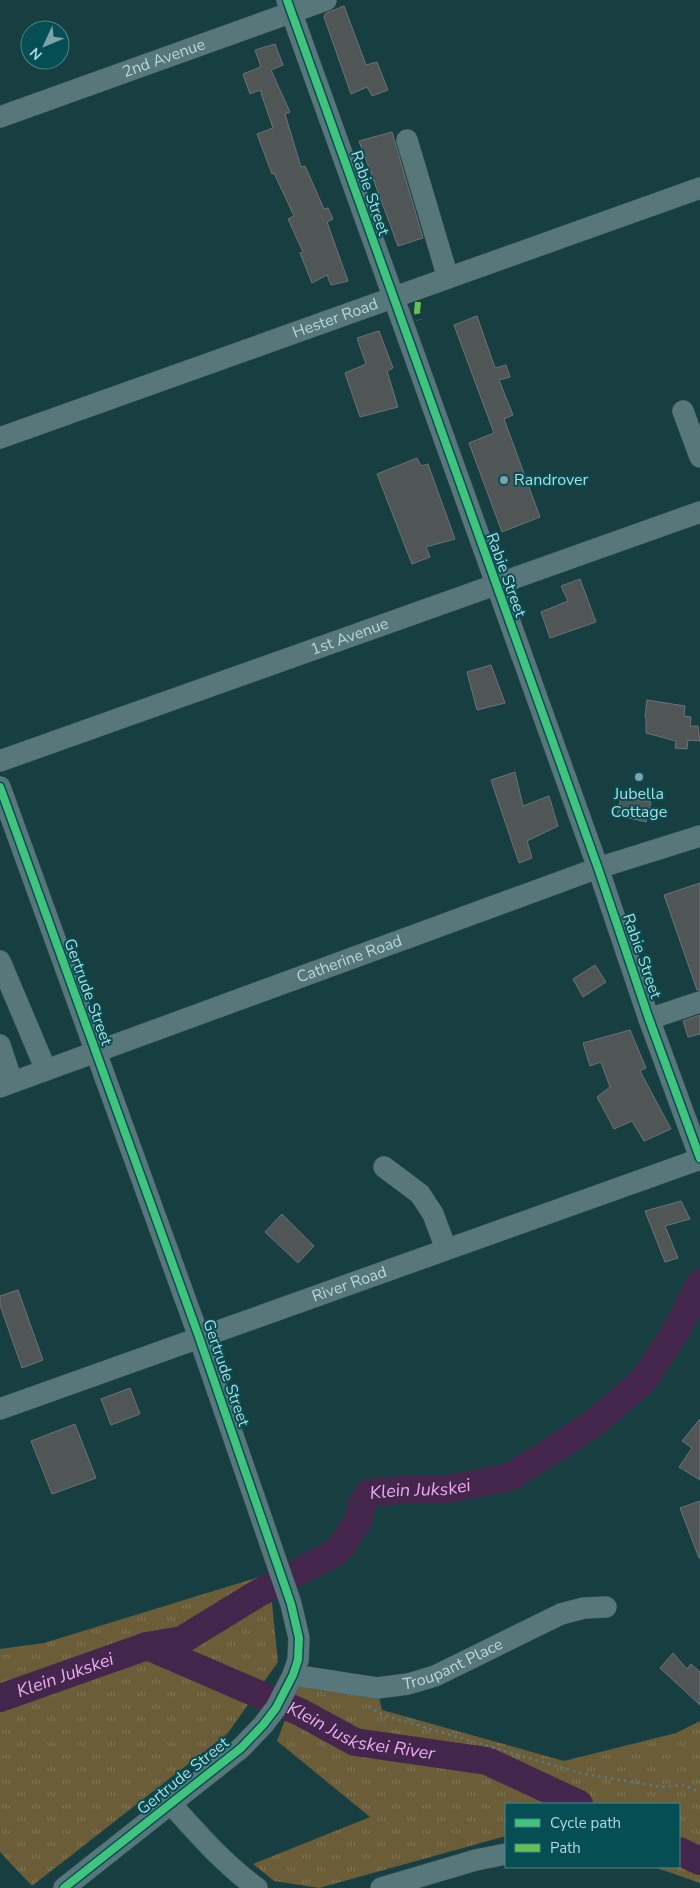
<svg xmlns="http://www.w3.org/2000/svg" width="700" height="1888" font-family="'Nunito Sans',sans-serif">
  <defs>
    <pattern id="grass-tufts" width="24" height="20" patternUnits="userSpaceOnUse" patternTransform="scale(1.25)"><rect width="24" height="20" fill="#6a5d38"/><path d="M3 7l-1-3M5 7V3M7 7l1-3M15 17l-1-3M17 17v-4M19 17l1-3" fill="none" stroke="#7d7454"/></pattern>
  </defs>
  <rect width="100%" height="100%" fill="#173f42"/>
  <path fill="url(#grass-tufts)" d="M269,1574L278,1662L228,1733L32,1886L0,1852V1649L44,1643Z
    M298,1686L379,1697L382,1710L564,1761L676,1733L700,1721V1883L654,1867H679V1804H506V1836L319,1888L274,1881L253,1864L370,1817L277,1741Z"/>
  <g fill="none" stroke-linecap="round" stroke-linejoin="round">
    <g stroke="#44264c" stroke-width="28">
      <path id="s1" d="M147,1646L300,1712L355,1742L487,1761L579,1804"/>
      <path id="s2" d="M0,1698L147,1646L182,1640L257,1594L338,1551L358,1521L362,1504L369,1493L399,1490L447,1489L510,1477L556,1448L594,1423L643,1381L676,1331L700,1283"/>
      <path d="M679,1851L700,1861"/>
    </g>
  </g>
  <path fill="#505656" stroke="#6d7374" d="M344,6L366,65L377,62L388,90L372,96L367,87L351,94L324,17L326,13Z
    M275,44L283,65L271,70L290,112L285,114L301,167L305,166L324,209L328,208L333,219L327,222L348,281L331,285L327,275L312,283L300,253L303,252L288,219L294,216L274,173L272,174L257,134L273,128L260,90L250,94L243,74L261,67L255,50Z
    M392,132L423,238L398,246L359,141Z
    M477,316L495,368L506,365L510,377L499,380L513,415L504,419L540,517L502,532L469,443L494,433L454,325Z
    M379,331L393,368L387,371L398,407L360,417L345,373L366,364L357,338Z
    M417,458L421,466L428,464L455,539L426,547L430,557L412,564L377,474Z
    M580,579L596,622L550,638L541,612L568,601L561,586Z
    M491,665L505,703L477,710L467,672Z
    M647,700L685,706L684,716L691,717L690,726H698L700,741L688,740L687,749L675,748L676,741L646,733V717H645Z
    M515,772L523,806L549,796L558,826L527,841L532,858L519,863L491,780Z
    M621,797L651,802L646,822L617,815Z
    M700,883V990H697L664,895Z
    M595,965L606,982L583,997L573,979Z
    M700,1015V1034L688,1037L683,1021Z
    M630,1030L646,1068L640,1071L671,1129L644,1141L632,1121L614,1129L597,1097L610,1087L601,1062L590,1066L583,1043Z
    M681,1201L690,1219L665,1226L678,1258L665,1262L645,1211Z
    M282,1214L314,1246L298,1263L265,1232Z
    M18,1290L43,1360L22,1368L0,1305V1296Z
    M130,1388L140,1414L111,1425L101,1399Z
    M700,1419V1480L679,1467L692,1448L682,1441Z
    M75,1424L96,1478L52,1494L31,1441Z
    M700,1501V1558H699L680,1508Z
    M673,1653L687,1669L691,1664L700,1672V1705L660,1668Z"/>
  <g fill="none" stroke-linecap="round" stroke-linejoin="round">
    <g stroke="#3d5c5e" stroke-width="22">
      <g id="minor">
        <path d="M287,0L598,868L649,1019L700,1158"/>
        <path id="s3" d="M0,117L326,0"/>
        <path d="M407,140L448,278"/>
        <path d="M683,411L700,457"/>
        <path id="s4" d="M0,438L700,188"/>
        <path id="s5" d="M0,761L700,512"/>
        <path d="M0,787L199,1337L291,1604L299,1638L298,1660L293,1675L276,1708L263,1725L241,1748L64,1888"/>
        <path d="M0,961L46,1070"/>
        <path d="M649,1019L700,1002"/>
        <path d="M0,1045L12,1082"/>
        <path id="s6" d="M0,1087L598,868L700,836"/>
        <path d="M384,1167L420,1194L433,1214L446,1249"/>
        <path id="s7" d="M0,1409L700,1159"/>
        <path id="s8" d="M293,1675L377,1688L408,1684L435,1676L561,1614L584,1608L606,1607"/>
        <path d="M171,1804C198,1834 224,1864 257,1888"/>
        <path d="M381,1888L476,1860L506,1854"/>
      </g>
    </g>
    <path stroke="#5e797c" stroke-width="2.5" stroke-dasharray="2.5 4" stroke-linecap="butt" d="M369,1706L383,1715L580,1773L661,1787L683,1785L700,1792"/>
    <use href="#minor" stroke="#58777a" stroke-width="21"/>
    <path stroke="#63c152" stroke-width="6" stroke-dasharray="12 6" stroke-linecap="butt" d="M418,302L417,312L419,320"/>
    <g stroke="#054e54" stroke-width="11">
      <path id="cycleway" d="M287,0L598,868L649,1019L700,1158
        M0,787L199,1337L291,1604L299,1638L298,1660L293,1675L276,1708L263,1725L241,1748L64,1888"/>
    </g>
    <use href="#cycleway" stroke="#40c37c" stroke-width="8"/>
  </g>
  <g fill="#7ca3a7" stroke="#054e54" stroke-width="2">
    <circle cx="504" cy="480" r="5"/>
    <circle cx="639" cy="777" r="5"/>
  </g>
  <g text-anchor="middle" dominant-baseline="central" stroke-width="4" stroke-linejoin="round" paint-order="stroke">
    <g font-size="16" fill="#b3d9dd" stroke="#054e54">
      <text stroke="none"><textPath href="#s3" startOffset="174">2nd Avenue</textPath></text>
      <text transform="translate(370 193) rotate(71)">Rabie Street</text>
      <text stroke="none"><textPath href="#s4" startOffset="356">Hester Road</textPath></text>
      <text transform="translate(506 575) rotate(70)">Rabie Street</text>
      <text stroke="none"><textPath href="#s5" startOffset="371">1st Avenue</textPath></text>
      <text transform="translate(642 956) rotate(71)">Rabie Street</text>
      <text stroke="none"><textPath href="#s6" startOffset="372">Catherine Road</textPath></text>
      <text transform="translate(88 992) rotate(70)">Gertrude Street</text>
      <text stroke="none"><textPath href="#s7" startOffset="371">River Road</textPath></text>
      <text transform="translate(226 1373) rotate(71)">Gertrude Street</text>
      <text stroke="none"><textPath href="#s8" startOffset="165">Troupant Place</textPath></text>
      <text transform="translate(183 1776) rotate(-39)">Gertrude Street</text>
    </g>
    <g font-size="16" fill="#b3d9dd" stroke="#054e54" text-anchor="start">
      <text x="514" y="480">Randrover</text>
      <text x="639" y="794" text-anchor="middle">Jubella<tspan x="639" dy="18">Cottage</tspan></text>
    </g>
    <g font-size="18" font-style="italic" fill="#e9abf0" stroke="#054e54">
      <text stroke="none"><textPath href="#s2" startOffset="489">Klein Jukskei</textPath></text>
      <text stroke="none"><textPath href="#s2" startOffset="69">Klein Jukskei</textPath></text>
      <text stroke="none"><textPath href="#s1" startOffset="232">Klein Juskskei River</textPath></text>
    </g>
  </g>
  <rect x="505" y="1803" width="175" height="65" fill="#054e54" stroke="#4b868b"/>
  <rect x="515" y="1819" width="25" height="8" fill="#40c37c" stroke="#4b868b"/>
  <text x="550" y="1828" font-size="15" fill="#b3d9dd">Cycle path</text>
  <rect x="515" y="1844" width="25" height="8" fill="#63c152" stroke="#4b868b"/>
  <text x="550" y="1853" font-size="15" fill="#b3d9dd">Path</text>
  <g transform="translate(45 45) rotate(226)"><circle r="24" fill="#054e54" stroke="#4b868b"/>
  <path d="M0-4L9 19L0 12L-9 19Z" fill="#7ca3a7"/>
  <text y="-8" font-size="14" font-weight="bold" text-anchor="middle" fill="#b3d9dd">N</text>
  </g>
</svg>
